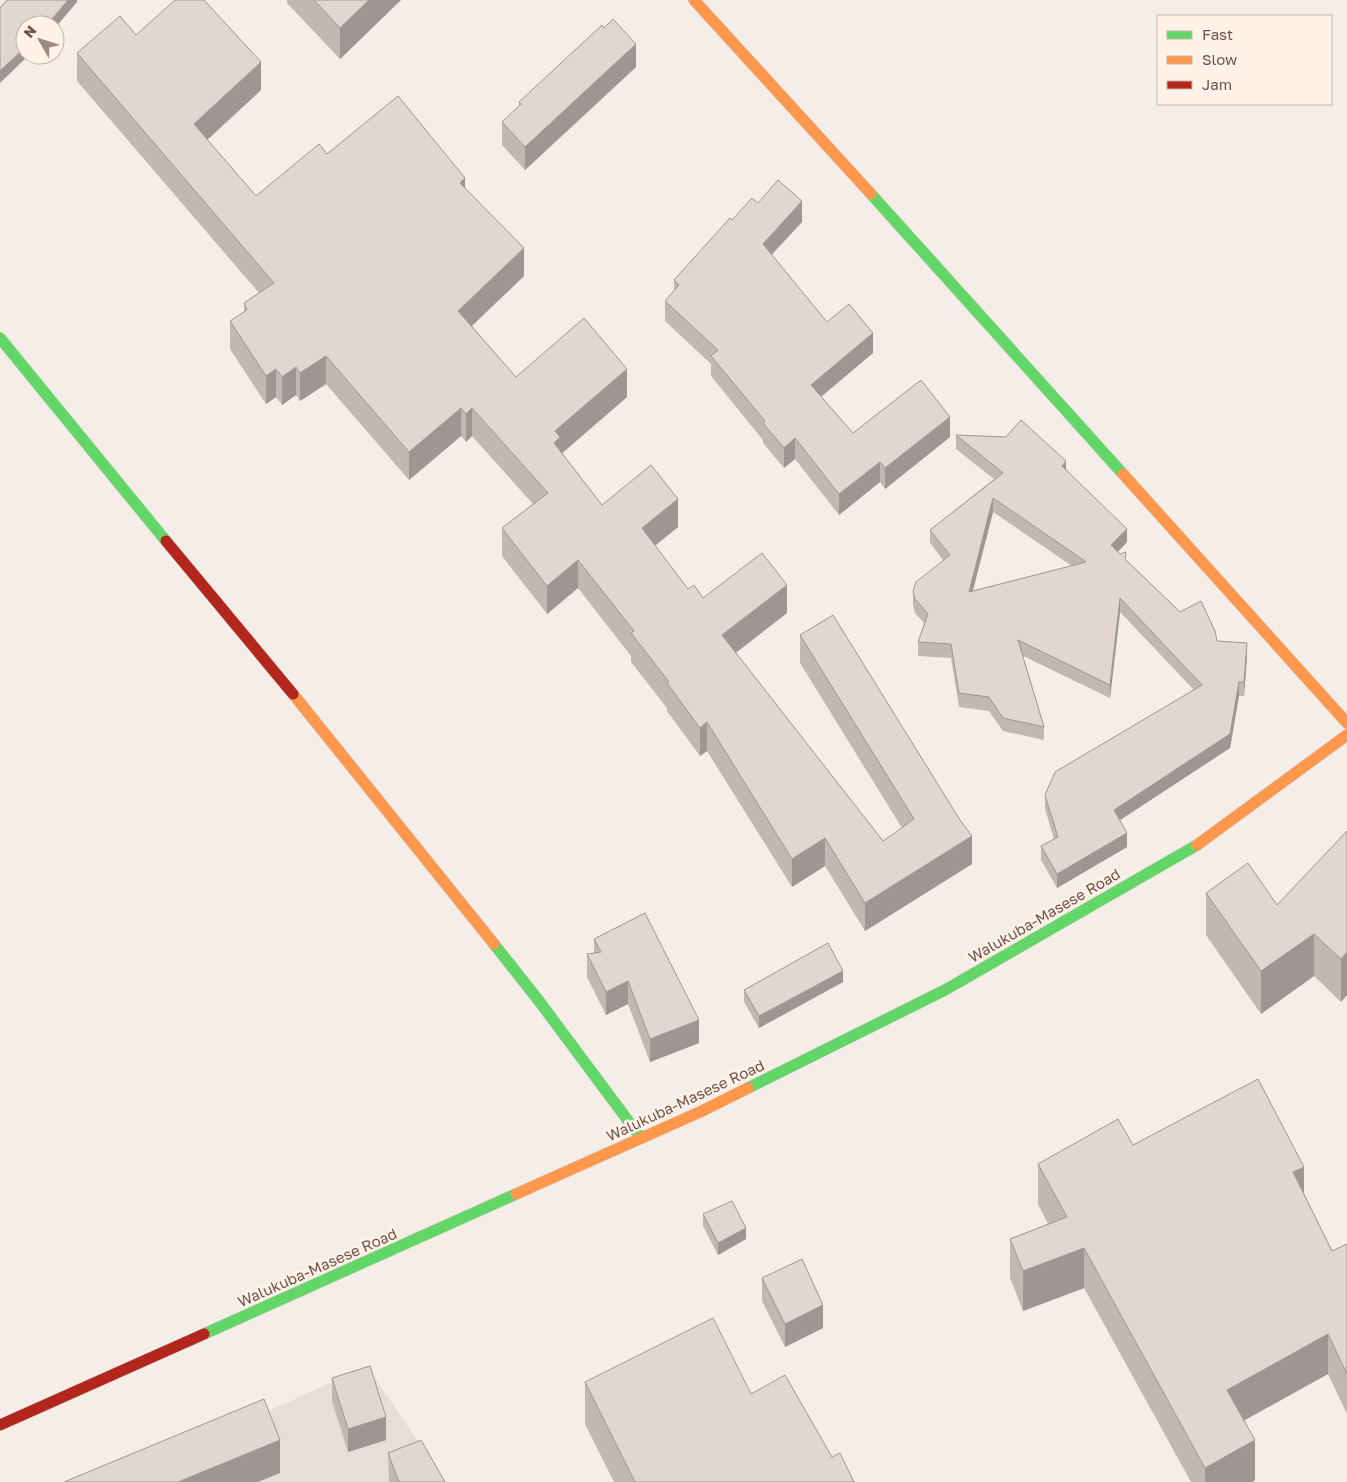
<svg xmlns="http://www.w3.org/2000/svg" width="1347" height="1482" font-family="'Golos Text',sans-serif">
  <rect width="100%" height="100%" fill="#f5eee8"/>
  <path fill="#e8ded9" d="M367,1366L445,1482H113Z"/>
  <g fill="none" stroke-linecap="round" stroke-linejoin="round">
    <g stroke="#d4cac5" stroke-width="12">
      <path id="fast" d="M871,194L1123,474
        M0,338L166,541
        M494,944L539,1001L641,1138
        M748,1088L945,990L1197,845
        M204,1334L516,1194"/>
    </g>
    <g stroke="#d4cac5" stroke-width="12">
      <path id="slow" d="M694,0L871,194
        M1123,474L1347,723
        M293,694L494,944
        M1197,845L1347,735
        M516,1194L702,1111L748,1088"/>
    </g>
    <g stroke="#d4cac5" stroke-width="12">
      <path id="jam" d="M166,541L293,694
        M0,1425L204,1334"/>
    </g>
    <use href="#fast" stroke="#63d668" stroke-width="11"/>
    <use href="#slow" stroke="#ff974d" stroke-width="11"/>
    <use href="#jam" stroke="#b3261e" stroke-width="11"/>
  </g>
  <path fill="#c2b8b3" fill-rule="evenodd" d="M287,0H401L340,59L287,3Z
    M136,35L261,90L207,140L256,196L327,154L465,189L524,276L472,326L516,377L627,397L562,453L602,505L678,527L655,546L688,589L703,598L787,613L736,653L883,841L902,828L800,663V635L972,864L865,931L825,866L792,887L707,751L700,756L667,711V708L631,662V656L578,588L547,614L502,556V528L533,504L472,436L466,442L461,436L409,480L326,384L300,401L296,395L282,405L276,397L266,404L230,349V321L244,312V303L259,293L77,81V53Z
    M636,67L525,170L502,145V122L519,106V102Z
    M758,203L802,222L771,255L827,322L873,353L821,397L853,433L950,437L885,489L880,482L839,515L795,459L784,468L763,443V440L711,376V364L665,321V301L674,291V280L732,220Z
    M956,435L1066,469L1127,542L1118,552L1180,612L1217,641L1247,657L1244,696H1239L1230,748L1120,820L1127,847L1057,888L1041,860V846L1054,839L1045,809V795L1194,690L1120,612L1110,698L1023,656L1044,727V740L1003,731L989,711L959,707L951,658L918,656V642L925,624L915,613L913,604V591L943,560L930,543V530L994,479L956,449ZM993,512L1072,566L972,591Z
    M1347,831V995L1341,1002L1314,976L1261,1014L1206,935V893L1277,905Z
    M594,939L699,1043L650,1062L628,1004L606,1015L587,977V954L594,953Z
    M843,982L759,1028L744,1002V990Z
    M1133,1145L1304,1194L1332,1251L1347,1244V1414L1328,1374L1244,1420L1255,1480L1252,1482H1191L1084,1288L1023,1311L1010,1278V1239L1048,1224L1038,1204V1164Z
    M703,1214L746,1239L718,1255L703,1226Z
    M762,1278L823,1328L785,1347L762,1301Z
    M332,1378L386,1440L348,1452L332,1401Z
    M585,1382L751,1394L832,1457L854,1482H614L585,1424Z
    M388,1453L445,1482H389Z"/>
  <path fill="#9e9692" d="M68,0H77V2L55,28V25H47Z
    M369,0H401L340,59V28Z
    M636,44V67L525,170V147Z
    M25,47V55H29L0,83V71Z
    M261,62V90L194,152V124Z
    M465,178V206L460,183Z
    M802,201V222L763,264V244Z
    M524,248V276L458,339V311Z
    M873,333V353L811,405V385Z
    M326,356V384L300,401V373Z
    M296,367V395L282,405V377Z
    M276,369V397L266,404V376Z
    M627,369V397L560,455V466L555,442V431Z
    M461,408V436L409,480V452Z
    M472,408V436L466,442V414Z
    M950,417V437L885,489V468Z
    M795,438V459L784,468V448Z
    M1066,461V475L1062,466Z
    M880,462V482L839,515V494Z
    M993,498V512L969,606V592Z
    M678,499V527L642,556V528Z
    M1127,529V542L1111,559V545Z
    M578,560V588L547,614V586Z
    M787,585V613L722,663V635Z
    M1120,598V612L1110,698V685Z
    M1247,643V657L1244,696V682Z
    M1239,682V696L1230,748L1114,824V810Z
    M707,722V751L700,756V728Z
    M1127,833V847L1057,888V874Z
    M972,836V864L865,931V903Z
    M825,838V866L792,887V859Z
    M1314,934V976L1261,1014V971Z
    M1347,952V995L1341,1002V959Z
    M843,971V982L759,1028V1016Z
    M628,981V1004L606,1015V992Z
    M699,1020V1043L650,1062V1039Z
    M1304,1167V1207L1293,1172Z
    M746,1228V1239L718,1255V1243Z
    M1084,1248V1288L1023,1311V1271Z
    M823,1305V1328L785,1347V1324Z
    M1328,1334V1374L1227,1430V1390Z
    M386,1417V1440L348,1452V1429Z
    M280,1440V1473L258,1482H178Z
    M1255,1440V1480L1252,1482H1205V1468Z"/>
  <path fill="#e2d6d0" stroke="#9e9692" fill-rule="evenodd" d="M7,0H68L47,25H25V47L0,71V8Z
    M175,0H204L261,62L194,124L256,196L319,144L327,154L398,96L465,178L460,183L524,248L458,311L516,377L584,318L627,369L555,431L560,437L554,443L602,505L651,465L678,499L642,528L688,589L694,585L703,598L762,553L787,585L722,635L883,841L914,819L800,635L833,615L960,820L972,836L865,903L825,838L792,859L707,722L700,728L667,683L669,682L631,633L634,631L578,560L547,586L502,528L548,493L472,408L466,414L461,408L409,452L326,356L300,373L296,367L282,377L276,369L266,376L230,321L247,310L244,303L274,283L77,53L120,16L136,35Z
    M314,0H369L340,28Z
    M613,19L636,44L525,147L502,122L521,104L519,102L602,25L604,28Z
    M778,180L802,201L763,244L827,322L849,304L873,333L811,385L853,433L921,380L950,417L885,468L880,462L839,494L795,438L784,448L763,423L765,421L711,356L718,350L665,301L679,285L674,280L730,218L732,220L752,198L758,203Z
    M1021,420L1066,461L1062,466L1127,529L1111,545L1120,554L1126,552L1125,559L1180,612L1201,601L1215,631L1217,641L1247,643L1244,682H1239L1230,734L1114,810L1127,833L1057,874L1041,846L1058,837L1045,795L1055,772L1202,685L1120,598L1110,685L1018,640L1044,727L1003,718L989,697L959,693L951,644L918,642L928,614L915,599L913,591L916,582L950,555L930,530L1003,473L956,435L1006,437ZM993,498L1085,561L1086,562L969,592Z
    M1347,831V952L1341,959L1314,934L1261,971L1206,893L1248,863L1277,905Z
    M645,913L699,1020L650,1039L628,981L606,992L587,954L601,952L594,939Z
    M828,943L843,971L759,1016L744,990Z
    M1258,1079L1304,1167L1293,1172L1332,1251L1347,1244V1374L1328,1334L1227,1390L1255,1440L1205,1468L1084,1248L1023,1271L1010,1239L1067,1217L1038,1164L1118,1119L1133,1145Z
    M732,1201L746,1228L718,1243L703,1214Z
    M802,1259L823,1305L785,1324L762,1278Z
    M713,1318L751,1394L785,1375L832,1457L840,1453L854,1482H635L585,1382Z
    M370,1366L386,1417L348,1429L332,1378Z
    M264,1399L280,1440L178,1482H64Z
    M421,1440L445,1482H399L388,1453Z"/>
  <g text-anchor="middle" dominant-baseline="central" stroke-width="5" stroke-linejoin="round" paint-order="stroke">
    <g font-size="15" fill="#725249" stroke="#fff2e8">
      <text transform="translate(1044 915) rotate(-30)">Walukuba-Masese Road</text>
      <text transform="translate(685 1100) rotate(-25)">Walukuba-Masese Road</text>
      <text transform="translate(317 1267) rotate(-24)">Walukuba-Masese Road</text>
    </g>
  </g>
  <rect x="1157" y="15" width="175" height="90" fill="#fff2e8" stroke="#c7b2a8"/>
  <rect x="1167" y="31" width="25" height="8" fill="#63d668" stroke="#c7b2a8"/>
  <text x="1202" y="40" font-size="15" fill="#725249">Fast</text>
  <rect x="1167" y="56" width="25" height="8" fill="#ff974d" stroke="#c7b2a8"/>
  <text x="1202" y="65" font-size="15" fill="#725249">Slow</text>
  <rect x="1167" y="81" width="25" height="8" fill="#b3261e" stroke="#c7b2a8"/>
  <text x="1202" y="90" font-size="15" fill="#725249">Jam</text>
  <g transform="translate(40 40) rotate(309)"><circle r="24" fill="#fff2e8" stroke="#c7b2a8"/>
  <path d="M0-4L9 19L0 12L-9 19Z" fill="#a08981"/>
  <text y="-8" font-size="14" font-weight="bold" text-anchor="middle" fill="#725249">N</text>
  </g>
</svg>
